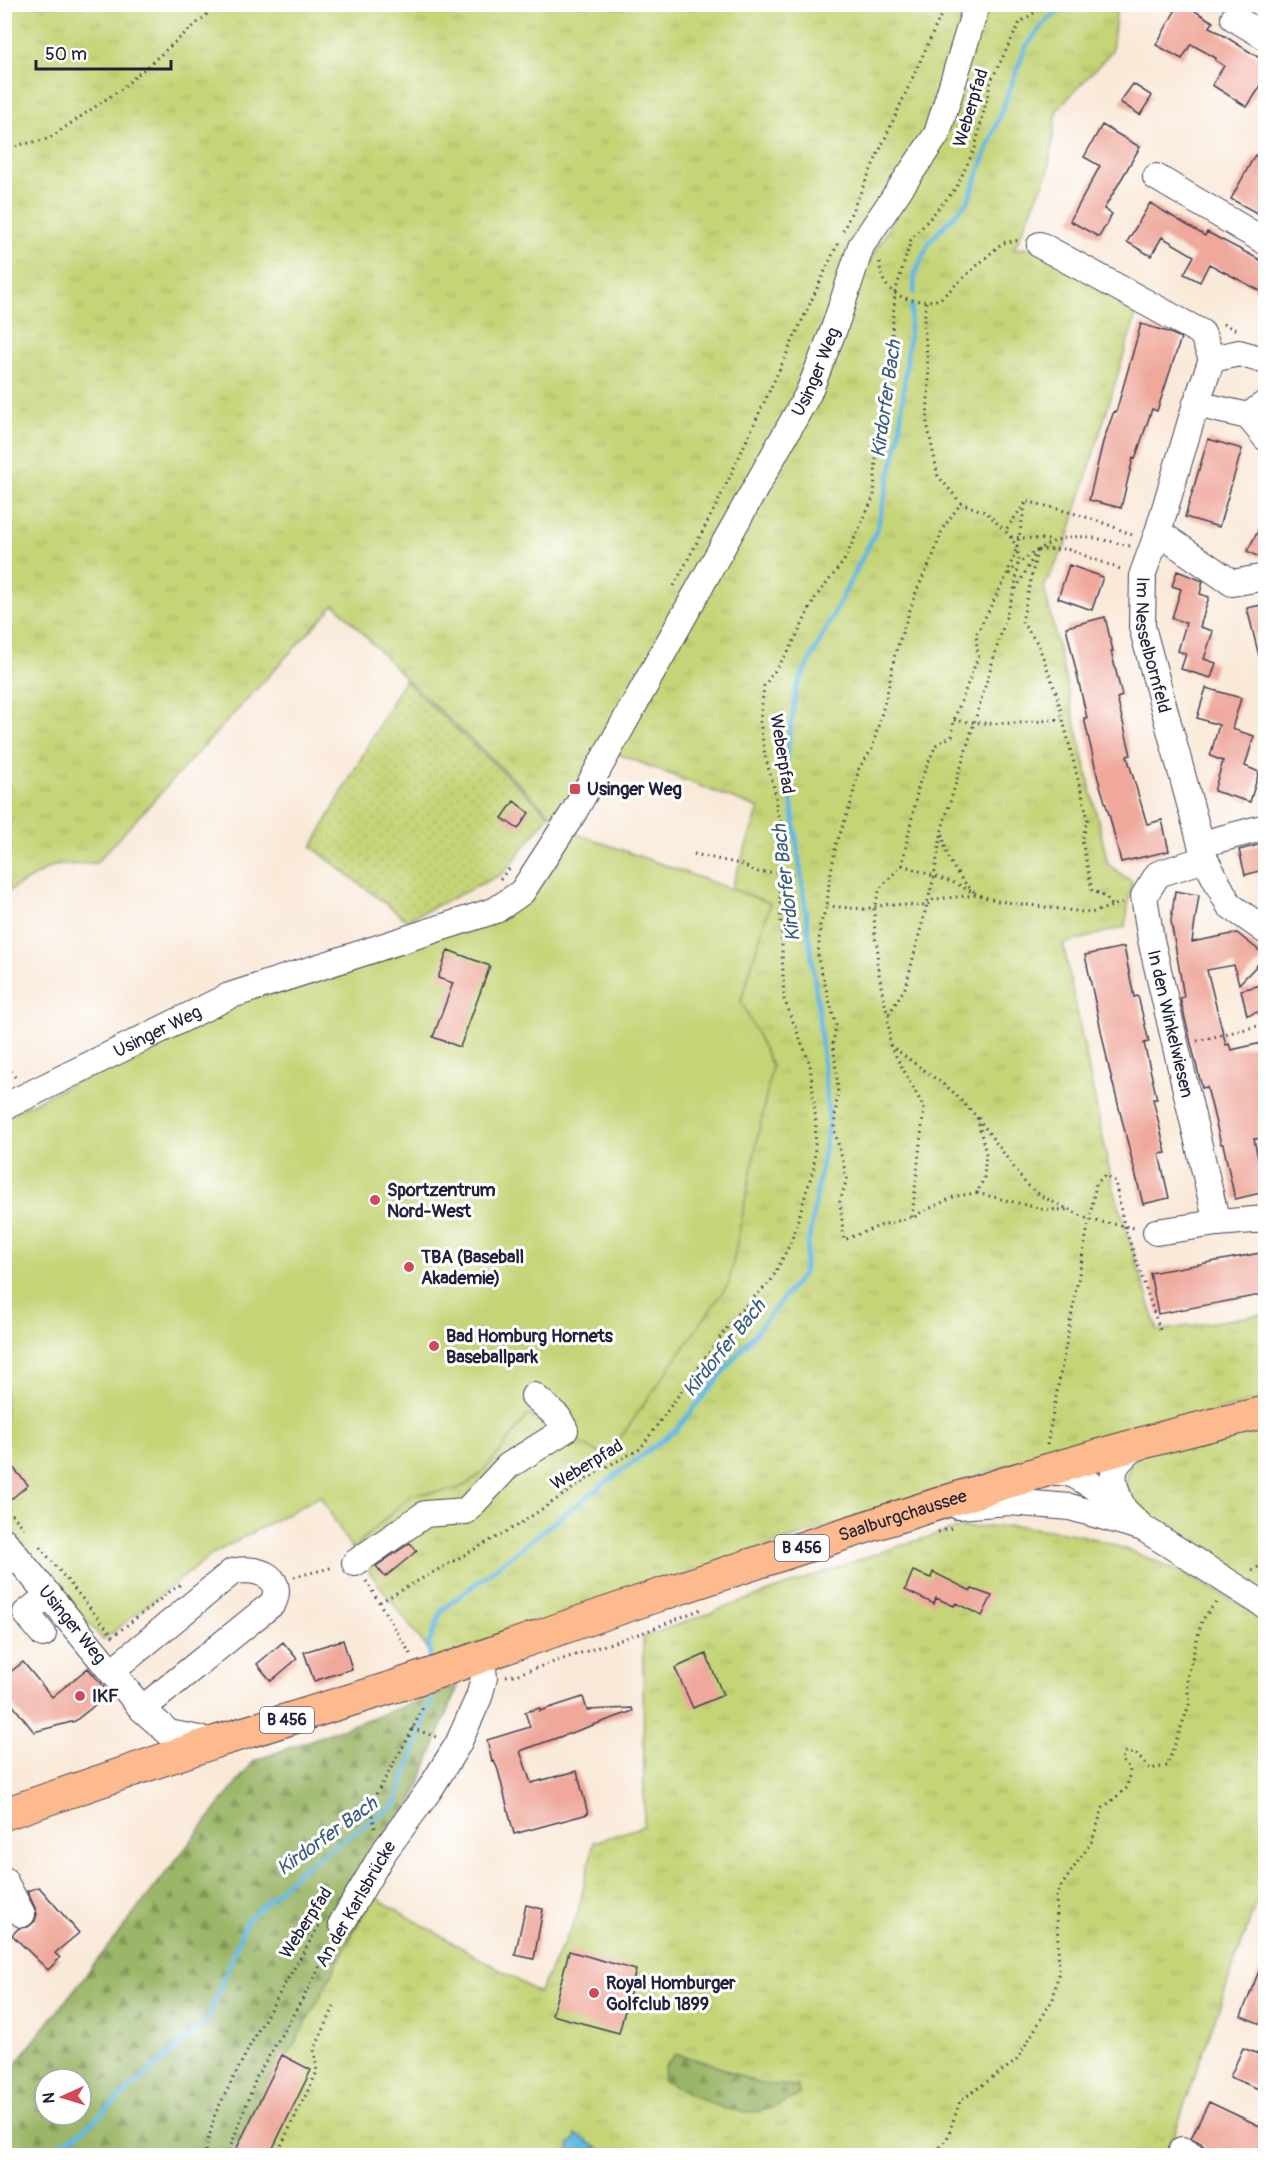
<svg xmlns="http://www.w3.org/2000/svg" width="1270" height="2160" font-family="Pangolin,sans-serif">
  <defs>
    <pattern id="grass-tufts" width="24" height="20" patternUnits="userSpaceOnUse" patternTransform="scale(1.5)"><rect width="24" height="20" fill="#c4d476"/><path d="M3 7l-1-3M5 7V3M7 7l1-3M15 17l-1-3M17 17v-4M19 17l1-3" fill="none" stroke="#a8b667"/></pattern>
    <pattern id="forest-firs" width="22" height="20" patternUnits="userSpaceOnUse" patternTransform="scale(1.5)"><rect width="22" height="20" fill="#9bb667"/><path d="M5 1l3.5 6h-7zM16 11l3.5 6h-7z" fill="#7e9456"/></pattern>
    <pattern id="garden-dots" width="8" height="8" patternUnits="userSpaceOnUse" patternTransform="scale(1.5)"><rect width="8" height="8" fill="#c4d476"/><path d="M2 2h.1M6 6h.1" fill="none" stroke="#a8b667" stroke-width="1.8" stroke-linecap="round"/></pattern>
    <pattern id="water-waves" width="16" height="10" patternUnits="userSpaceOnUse" patternTransform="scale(1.5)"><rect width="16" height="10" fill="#64b8e0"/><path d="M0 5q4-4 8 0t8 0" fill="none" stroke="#5295b7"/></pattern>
  </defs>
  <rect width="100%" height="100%" fill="#fff"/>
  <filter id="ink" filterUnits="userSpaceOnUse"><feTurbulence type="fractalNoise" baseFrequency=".0167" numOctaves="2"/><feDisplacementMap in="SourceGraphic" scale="12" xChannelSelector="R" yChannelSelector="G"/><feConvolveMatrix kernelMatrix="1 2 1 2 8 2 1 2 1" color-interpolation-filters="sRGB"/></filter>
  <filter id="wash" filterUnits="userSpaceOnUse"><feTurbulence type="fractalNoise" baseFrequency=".008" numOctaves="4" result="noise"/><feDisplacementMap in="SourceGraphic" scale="24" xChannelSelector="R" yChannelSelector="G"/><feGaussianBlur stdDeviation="1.35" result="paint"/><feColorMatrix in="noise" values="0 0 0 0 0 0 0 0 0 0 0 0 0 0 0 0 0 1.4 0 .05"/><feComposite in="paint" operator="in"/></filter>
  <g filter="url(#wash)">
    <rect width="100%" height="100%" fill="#f9e9d8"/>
    <path fill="url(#grass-tufts)" stroke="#737b58" stroke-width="1.5" d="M5,5H971L931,129L864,230L868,263L898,213L983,5H1117L1112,51L1057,110L1048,173L1014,249L1049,247L1142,295L1066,544L1044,587L1108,864L1132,882L1125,927L1063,944L1112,1183L1158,1331L1265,1314V1399L1066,1451L1036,1456L431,1661L427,1648L352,1549L412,1494C427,1493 443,1492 458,1488C483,1480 512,1435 528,1414L772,1066L741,1001L770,903L731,889L759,809L613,752L569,831L404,677L335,604L96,863L52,866L5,893Z
      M1265,1423V1596L1147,1519L1131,1500L1125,1482L1130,1465L1141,1453Z
      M1019,1526C1042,1530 1067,1531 1088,1537C1152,1555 1209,1586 1265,1618V1877L1167,2155L237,2156L262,2103L373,1896L539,1993L577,1916L594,1842L644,1826L643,1637L883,1551L958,1528Z"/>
    <path fill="url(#forest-firs)" stroke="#5e6c51" stroke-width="1.5" fill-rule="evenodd" d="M458,1686L389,1862L318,2001L262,2103L237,2155H5L4,2079L254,1761ZM45,2079H81V2115H45Z
      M675,2054L709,2063L760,2084L798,2086L799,2095C788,2100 776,2107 765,2110C729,2119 693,2094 662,2080L665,2067Z"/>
    <path fill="url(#garden-dots)" stroke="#737b58" stroke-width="1.5" d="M404,680L549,815L504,873L407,920L312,847Z"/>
    <path fill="#c4d476" stroke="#737b58" stroke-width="1.5" d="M569,831L770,903L741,1001L772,1066L729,1283L607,1457L528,1415C512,1435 482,1481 458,1488C443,1492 427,1493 412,1494L352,1549L320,1496L214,1553L103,1640L5,1523L4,1117L270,988L491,918Z"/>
    <path fill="url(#water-waves)" stroke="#436d8e" stroke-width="1.5" d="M576,2134C583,2139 602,2150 607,2155H568L570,2143L575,2140Z"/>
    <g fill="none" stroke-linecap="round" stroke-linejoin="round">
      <path stroke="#64b8e0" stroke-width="5" d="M914,293L915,273L930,241L968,201L1026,46L1048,19L1070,4
        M430,1664L429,1643L442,1610L572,1508L676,1430L803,1274L829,1122L818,1006L786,759L796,688L877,529L899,437L912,306
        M40,2156L78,2134L207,2021L247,1920L301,1869L396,1804L430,1703V1686"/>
    </g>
    <g id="blocks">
      <path fill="#efa89b" d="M1179,4H1184L1213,22L1210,27L1266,62V78L1247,107L1212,85L1224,66L1215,60L1216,58L1191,44L1182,59L1156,45Z
        M1133,84L1152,96L1140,115L1120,102Z
        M1102,125L1140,147L1104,209L1112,214L1099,237L1070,221L1100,166L1084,157Z
        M1255,155L1266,160V218L1231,199Z
        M1150,203L1205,236L1207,232L1266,263V294L1209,264L1200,282L1184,274L1194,256L1162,237L1151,256L1127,242Z
        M1141,324L1168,332L1181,338L1157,411L1152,409L1135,459L1133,458L1121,508L1089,500L1103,442L1114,411L1116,412Z
        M1208,439L1242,449L1219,527L1185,517Z
        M1266,517V561L1247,551Z
        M1069,565L1103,577L1092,610L1058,598Z
        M1177,571L1203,581L1200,594L1209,597L1200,627L1213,631L1204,659L1216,663L1211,678L1181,669L1186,654L1178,651L1186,623L1172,618L1181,589L1172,586Z
        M1266,604V660H1260L1247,608Z
        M1105,617L1113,651H1111L1122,696L1117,698L1131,755L1127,756L1147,824L1162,820L1169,851L1121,862L1110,818L1098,779L1084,718H1087L1066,627Z
        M1206,688L1241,698L1232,729L1254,736L1245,766L1259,772L1250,802L1214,791L1223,761L1210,756L1219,725L1197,718Z
        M514,801L529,813L518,829L502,818Z
        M1266,843V869L1245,875L1239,850Z
        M1175,891L1199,895L1192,942L1237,933L1266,956L1239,984L1234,965L1207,970L1226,1045L1229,1044L1231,1050L1266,1042V1138L1254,1139L1265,1192L1235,1199L1223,1144H1221L1207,1087L1202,1088L1180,998L1184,997L1171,921Z
        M1124,947L1134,997L1138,996L1149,1042L1144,1043L1157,1099H1153L1166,1153L1159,1154L1169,1198L1143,1204L1109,1068L1085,955Z
        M448,950L490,966L460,1047L433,1037L453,983L438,978Z
        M1266,984V1010L1247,1015L1241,990Z
        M1266,1252V1294L1158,1314L1150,1273Z
        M4,1457L28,1485L4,1505Z
        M410,1543L417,1551L385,1577L376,1566Z
        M913,1571L931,1578L933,1572L971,1591L972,1589L992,1596L982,1616L956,1603L954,1606L936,1598L934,1604L905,1590Z
        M343,1640L352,1669L314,1681L304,1652Z
        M283,1642L297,1659L271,1681L257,1664Z
        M706,1654L723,1695L693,1708L675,1668Z
        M23,1662L52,1697L88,1668L109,1694L75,1721L34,1732L4,1694V1677Z
        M583,1697L587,1710L632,1708L633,1711L520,1751L531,1783L577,1771L588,1814L514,1834L498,1770L494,1761L492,1762L487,1740L530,1727L525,1712L540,1708V1711Z
        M39,1887L79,1933L55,1953L60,1958L48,1970L12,1935L19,1928L28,1927L35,1921L37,1914L35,1908L27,1891Z
        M526,1905L543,1909L534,1959L515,1955Z
        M569,1951L636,1970L619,2033L552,2015Z
        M1265,1956H1266V2026L1241,2016Z
        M1243,2048L1266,2057V2092L1230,2077Z
        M282,2055L311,2070L269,2156H233Z
        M1209,2102L1266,2129V2133L1255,2156H1219L1206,2149L1201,2143L1191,2138Z"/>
    </g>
  </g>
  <g filter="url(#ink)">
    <use href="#blocks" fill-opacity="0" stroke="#424053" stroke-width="1.5"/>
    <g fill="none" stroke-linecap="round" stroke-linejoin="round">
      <g stroke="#424053" stroke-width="28">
        <g id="minor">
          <path d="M1234,18L1266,37"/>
          <path d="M1156,177L1266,242"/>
          <path d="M1040,245L1202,333L1212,359"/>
          <path id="s1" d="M1266,361L1239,353L1212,359L1196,404L1158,532L1143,573L1142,627L1205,859L1229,905L1266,931"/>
          <path d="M1196,404L1248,416L1266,403"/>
          <path d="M1248,416L1266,438"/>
          <path d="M1158,532L1232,583L1266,577"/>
          <path d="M1201,844L1266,827"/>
          <path id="s2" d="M1205,859L1158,874L1144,896L1151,940L1217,1223"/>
          <path id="s3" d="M4,1107L229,996L496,910L522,892L574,812L808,394L834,329L861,246L937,134L977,4"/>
          <path d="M1156,1232L1217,1223L1266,1219"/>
          <path d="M1047,1472H1064L1076,1476L1111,1497L1143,1528L1266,1606"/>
          <path d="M958,1506L1009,1502L1070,1507L1140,1527"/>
          <path d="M1122,1506C1108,1474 1110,1463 1140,1445"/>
          <path id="s4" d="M4,1541L142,1709L169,1733L215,1742"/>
          <path d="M355,1563L425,1514L466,1511L508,1466L565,1430L558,1417L534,1396"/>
          <path d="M43,1634L26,1613L49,1595"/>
          <path d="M112,1671L232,1572C254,1566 286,1575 273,1603L142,1709"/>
          <path d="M4,1880L22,1914"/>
          <path d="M342,1923L383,1853L430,1789L458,1744L479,1697L484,1678L482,1656"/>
          <path d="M1182,2150L1193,2156"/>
        </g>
      </g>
      <g stroke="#424053" stroke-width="34">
        <g id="major">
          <path id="s5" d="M444,1670C573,1623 704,1580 835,1537C977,1491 1120,1445 1266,1412"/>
          <path d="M4,1814L215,1742L396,1686"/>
        </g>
      </g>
      <path stroke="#424053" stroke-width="3" stroke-dasharray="1.5 4.5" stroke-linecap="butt" d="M4,148L48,139L121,89L219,4
        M843,231L946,4
        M880,262C879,295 912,306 940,299L1002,243L1020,240
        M926,302L924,323L929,378L927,423L938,476L961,503L987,513L1005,531
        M1223,324L1239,331
        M1011,537L1051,540
        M1038,550L1067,549L1123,570
        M1037,551L1022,622L1038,644L1056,692L1088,819L1082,840L1092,890L1107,898L1112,907
        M1009,574C1018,563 1026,557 1038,550C1071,528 1094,538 1130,546
        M674,586L718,502L838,243
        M1016,589L1034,556
        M954,720C990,726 1025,723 1062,719
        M943,834C945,858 956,875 974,892
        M694,854L740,864L758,872H779
        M902,865L957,884L978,895L998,901L1091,913L1125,902
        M500,879L510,868
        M827,906L865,909L889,904L925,906L934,899L978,895
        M889,1014L906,986L934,877L942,829L1013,594C1018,569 1025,550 1005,531L1025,503
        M1197,1041L1266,1024
        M890,1045L952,1091L977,1117L986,1154L984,1178L977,1193L956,1196L920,1213L917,1216L882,1225L844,1240L840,1202L847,1178L834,1128L838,1088L833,1043L836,1025L818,959L820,925L827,906L829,883L836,845L851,803L859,768L872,749L887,694L895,654L916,592L933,556L943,528L961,503
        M4,1061L15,1077
        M978,1118L1026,1184L1041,1196L1090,1220L1135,1228
        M977,1193L1042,1209L1069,1210
        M912,1217L924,1108L890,1045L888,1015L883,997L877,962L878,946L875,938L874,908L880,888L902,865L919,784L936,745L952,736L954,720L978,657L976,635L1006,577L1017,547L1026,501C1062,510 1100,519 1134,536
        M1047,1445L1096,1184L1105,1175L1115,1181L1124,1225L1161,1333
        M4,1505L24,1528
        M938,1532L952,1528
        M40,1547L113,1636L176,1587L183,1583
        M1252,1571L1266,1562
        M294,1577L334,1567
        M366,1581L411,1655
        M380,1602L518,1525L602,1469L640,1449L736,1315L771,1281L791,1242L814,1167L816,1122L810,1064L784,999L779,872L786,839L776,809V795L765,756L760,722L764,686L789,651L815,598L844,561L874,496L877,437L889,372L895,293L911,240L956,188L975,148L991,81L1020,22L1048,4
        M506,1676L515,1675L650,1630L701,1609
        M412,1728L436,1737
        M375,1828L370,1805L409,1736L422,1709L421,1704
        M202,2156L205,2153L215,2114L256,2034L321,1922
        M227,2156L257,2076L306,1993L332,1942
        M276,2156L317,2072L314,2050L334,2007
        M932,2156L947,2139L960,2101L1016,2061L1053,1999L1059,1971L1056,1894L1092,1841L1103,1808L1127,1788L1130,1769L1121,1760L1125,1752L1136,1754L1150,1769L1167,1766L1189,1705L1187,1678L1202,1620L1217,1601"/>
      <use href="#minor" stroke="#fff" stroke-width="26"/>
      <use href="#major" stroke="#fcba8e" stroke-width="32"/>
      <g stroke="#424053" stroke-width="34" stroke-linecap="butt">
        <path id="major-bridge" d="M396,1686L444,1670"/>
      </g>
      <use href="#major-bridge" stroke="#fcba8e" stroke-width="32"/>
    </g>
  </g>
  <g fill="#d1495b" stroke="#fff" stroke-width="2">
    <rect x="569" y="783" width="12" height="12" rx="3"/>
    <circle cx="375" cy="1200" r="6"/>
    <circle cx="409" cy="1267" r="6"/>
    <circle cx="434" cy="1346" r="6"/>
    <circle cx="80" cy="1696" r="6"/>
    <circle cx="594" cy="1993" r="6"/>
  </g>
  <g text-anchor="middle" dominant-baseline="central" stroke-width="6" stroke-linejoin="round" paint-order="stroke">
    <g fill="#fff" stroke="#646476" stroke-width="1.5">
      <rect x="775" y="1535" width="54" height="26" rx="4.5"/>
      <rect x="260" y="1707" width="54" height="26" rx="4.5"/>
    </g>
    <g font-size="16" font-weight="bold" fill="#22223b">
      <text x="802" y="1548">B 456</text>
      <text x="287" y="1720">B 456</text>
    </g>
    <g font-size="18" fill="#22223b" stroke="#fff">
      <text transform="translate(971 108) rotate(-73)">Weberpfad</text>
      <text stroke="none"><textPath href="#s3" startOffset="1161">Usinger Weg</textPath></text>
      <text stroke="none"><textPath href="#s1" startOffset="354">Im Nesselbornfeld</textPath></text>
      <text transform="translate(782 754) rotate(81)">Weberpfad</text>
      <text stroke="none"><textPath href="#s2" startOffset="206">In den Winkelwiesen</textPath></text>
      <text stroke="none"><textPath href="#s3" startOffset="171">Usinger Weg</textPath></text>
      <text transform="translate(587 1465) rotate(-31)">Weberpfad</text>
      <text stroke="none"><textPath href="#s5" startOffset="484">Saalburgchaussee</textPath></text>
      <text stroke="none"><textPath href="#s4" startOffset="108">Usinger Weg</textPath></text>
      <text transform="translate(356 1904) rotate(-60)">An der Karlsbrücke</text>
      <text transform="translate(306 1923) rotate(-57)">Weberpfad</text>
    </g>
    <g font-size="18" font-weight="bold" fill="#22223b" stroke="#fff" text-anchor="start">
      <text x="587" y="789">Usinger Weg</text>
      <text x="387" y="1190">Sportzentrum<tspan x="387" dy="21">Nord-West</tspan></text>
      <text x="421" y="1257">TBA (Baseball<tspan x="421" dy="21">Akademie)</tspan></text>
      <text x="446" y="1336">Bad Homburg Hornets<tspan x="446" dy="21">Baseballpark</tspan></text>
      <text x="92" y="1696">IKF</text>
      <text x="606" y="1983">Royal Homburger<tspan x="606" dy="21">Golfclub 1899</tspan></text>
    </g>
    <g font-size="20" font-style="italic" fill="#3c5e7d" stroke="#fff">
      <text transform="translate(886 399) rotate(-82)">Kirdorfer Bach</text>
      <text transform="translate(786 883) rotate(-97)">Kirdorfer Bach</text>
      <text transform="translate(724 1348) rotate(-51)">Kirdorfer Bach</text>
      <text transform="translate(327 1836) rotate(-36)">Kirdorfer Bach</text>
    </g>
  </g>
  <rect width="1270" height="2160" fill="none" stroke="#fff" stroke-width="24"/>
  <g transform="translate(63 2097) rotate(266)"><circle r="28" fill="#ffffff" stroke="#a7a7b1" stroke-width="1.5"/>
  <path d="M0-4.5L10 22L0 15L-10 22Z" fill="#d1495b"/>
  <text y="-9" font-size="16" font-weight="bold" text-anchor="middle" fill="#22223b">N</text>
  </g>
  <path d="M36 60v9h135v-9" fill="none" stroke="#22223b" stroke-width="3"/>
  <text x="45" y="60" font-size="18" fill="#22223b" stroke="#ffffff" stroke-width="4.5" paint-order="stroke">50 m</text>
</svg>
